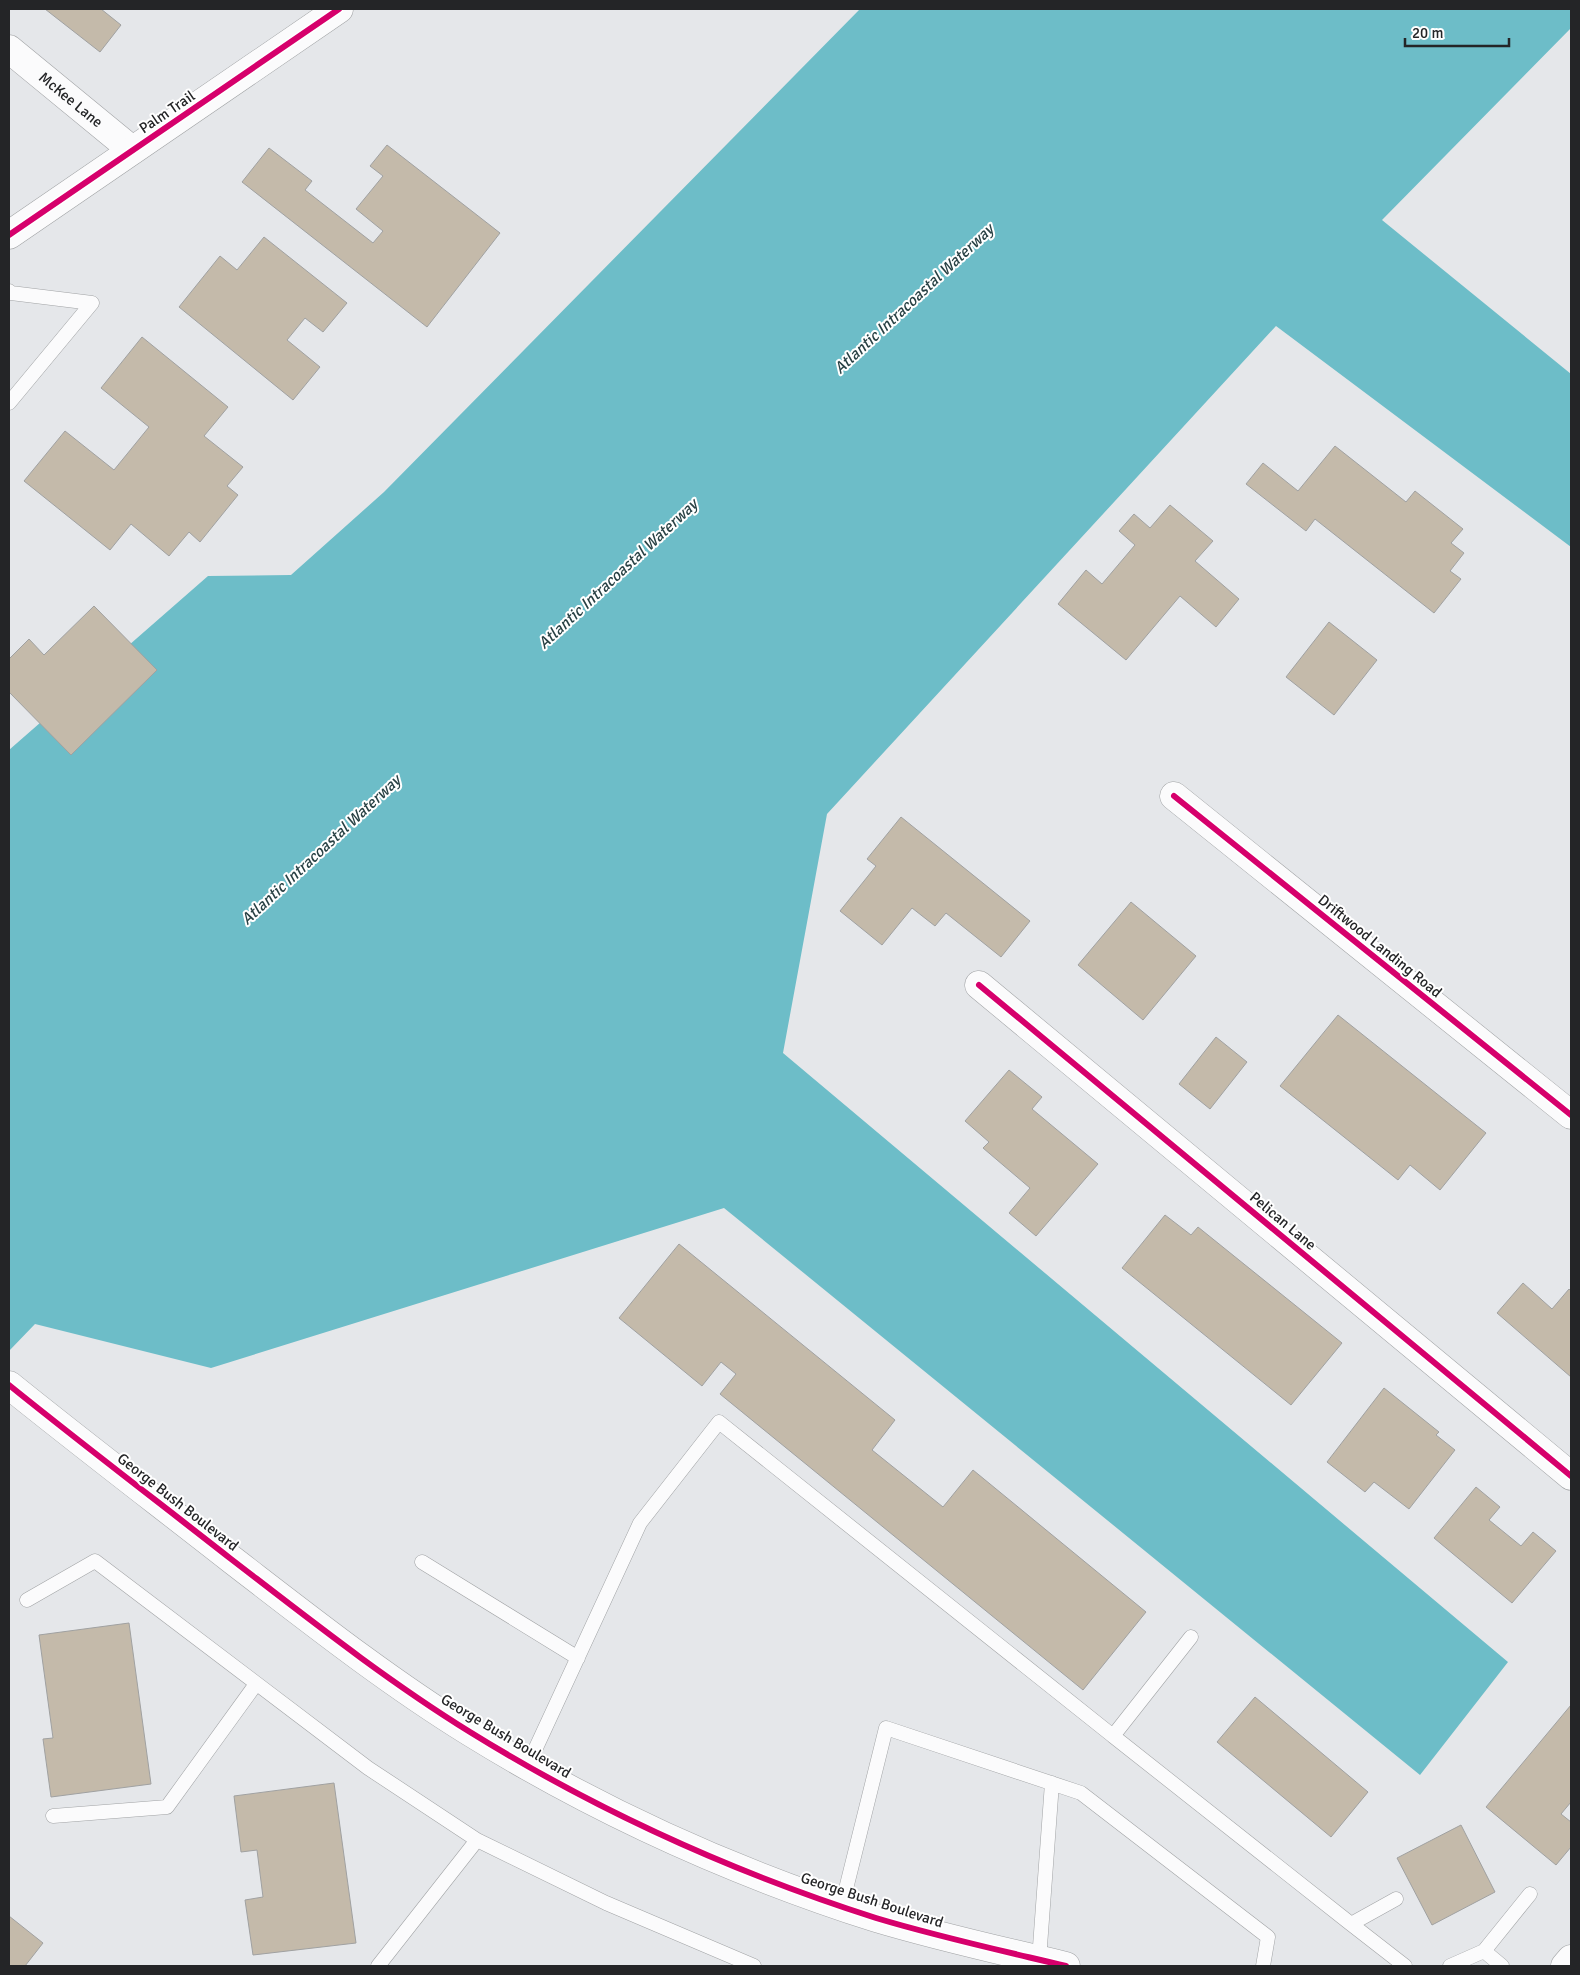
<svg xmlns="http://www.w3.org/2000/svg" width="1580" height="1975" font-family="Signika,sans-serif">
  <rect width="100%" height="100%" fill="#e5e7ea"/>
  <path fill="#6dbdc8" d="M860,9H1571V28L1382,220L1571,374V547L1276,326L827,814L783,1053L1508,1662L1420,1775L724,1208L211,1368L35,1324L9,1351V750L208,576L291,575L384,492Z"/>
  <path fill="#c4baaa" stroke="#a0a1a1" d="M45,9H101L121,25L100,52Z
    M387,145L500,233L427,327L242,182L269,148L312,181L305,190L373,243L383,231L356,209L383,176L370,166Z
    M264,237L347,303L323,332L305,318L287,340L320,367L293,400L179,307L220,256L237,270Z
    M142,337L228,407L204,436L243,467L227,486L238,495L200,542L189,532L169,556L131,524L110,550L24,481L65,431L114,470L149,427L101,388Z
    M1335,446L1406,502L1415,491L1463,529L1451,543L1464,553L1450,571L1461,579L1434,613L1315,519L1306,531L1246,484L1263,463L1298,491Z
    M1170,505L1213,541L1195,561L1239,599L1216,627L1180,596L1126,660L1058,604L1086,570L1102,584L1135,545L1119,531L1134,514L1150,528Z
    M94,606L157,670L71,755L9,692V659L29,639L44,655Z
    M1329,622L1377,660L1334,715L1286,677Z
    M901,817L1030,921L1001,957L946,913L935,926L912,908L882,945L840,911L876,866L867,859Z
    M1131,902L1196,956L1143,1020L1078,965Z
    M1338,1015L1486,1133L1440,1190L1410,1165L1398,1180L1280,1086Z
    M1216,1037L1247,1062L1210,1109L1179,1084Z
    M1009,1070L1042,1097L1032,1109L1098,1164L1036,1236L1009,1213L1030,1188L983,1148L989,1142L965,1121Z
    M1165,1215L1191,1235L1198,1227L1342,1343L1291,1405L1122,1268Z
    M679,1244L895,1420L872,1450L943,1507L973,1470L1146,1612L1083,1690L720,1394L736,1374L721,1362L702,1386L619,1318Z
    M1523,1283L1552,1309L1569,1289L1571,1291V1377L1497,1313Z
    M1384,1388L1439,1432L1436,1435L1455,1450L1409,1509L1374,1482L1365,1492L1327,1462Z
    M1476,1487L1500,1507L1489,1520L1521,1546L1533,1532L1556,1551L1512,1603L1434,1538Z
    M129,1623L151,1784L51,1797L43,1739L53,1738L39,1635Z
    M1255,1697L1368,1792L1331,1837L1217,1742Z
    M1571,1705V1802L1561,1814L1571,1822V1847L1556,1865L1486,1807Z
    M334,1783L356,1943L253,1955L245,1900L263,1897L257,1850L241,1852L234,1796Z
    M1461,1825L1495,1892L1432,1925L1397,1858Z
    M9,1916L43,1943L25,1966H9Z"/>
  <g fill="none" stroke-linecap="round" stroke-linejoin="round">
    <g stroke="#a1a3a5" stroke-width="15">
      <path id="service" d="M9,291L11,293L92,303L9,403
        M422,1562L578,1658
        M27,1600L95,1561L368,1768L477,1840L606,1903L754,1966
        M1191,1637L1113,1736L1351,1924
        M528,1765L640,1523L719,1422L1113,1736
        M53,1816L167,1807L256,1684
        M1396,1899L1351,1924L1405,1966
        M842,1905L886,1728L1081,1793L1268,1937L1263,1966
        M1039,1960L1052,1783
        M378,1966L477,1840
        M1450,1966L1484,1951
        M1502,1966L1484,1951L1530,1894"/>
    </g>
    <g stroke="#a1a3a5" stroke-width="29">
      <g id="minor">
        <path id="s1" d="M9,49L132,150"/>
        <path d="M9,235L339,9"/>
        <path d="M1174,796L1571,1115"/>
        <path d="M979,985L1571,1476"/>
        <path d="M1565,1966L1571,1959"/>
      </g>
    </g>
    <g stroke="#a1a3a5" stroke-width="29">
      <path id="tertiary" d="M9,1385C82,1444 157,1501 231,1559C309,1619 386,1680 470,1732C596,1810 735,1873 876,1918C939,1937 1003,1951 1066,1966"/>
    </g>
    <use href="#service" stroke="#fbfbfc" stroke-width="14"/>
    <use href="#minor" stroke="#fbfbfc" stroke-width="28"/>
    <use href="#tertiary" stroke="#fbfbfc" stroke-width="28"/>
    <g stroke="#fff" stroke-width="9">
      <path id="cycleway" d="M9,235L339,9
        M1174,796L1571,1115
        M979,985L1571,1476
        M9,1385C82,1444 157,1501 231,1559C309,1619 386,1680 470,1732C596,1810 735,1873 876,1918C939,1937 1003,1951 1066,1966"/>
    </g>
    <use href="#cycleway" stroke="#d6006c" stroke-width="6"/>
  </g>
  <g text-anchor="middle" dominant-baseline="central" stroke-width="4" stroke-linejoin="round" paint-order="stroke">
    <g font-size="15" fill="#242527" stroke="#fff">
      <text stroke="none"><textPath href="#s1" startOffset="80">McKee Lane</textPath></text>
      <text transform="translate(167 112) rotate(-34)">Palm Trail</text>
      <text transform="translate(1380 946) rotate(39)">Driftwood Landing Road</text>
      <text transform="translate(1283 1221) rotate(40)">Pelican Lane</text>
      <text transform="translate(178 1502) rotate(38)">George Bush Boulevard</text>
      <text transform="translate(506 1736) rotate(31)">George Bush Boulevard</text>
      <text transform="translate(872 1900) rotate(18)">George Bush Boulevard</text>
    </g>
    <g font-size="16" font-style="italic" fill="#284144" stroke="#fff">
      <text transform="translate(914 299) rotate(-43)">Atlantic Intracoastal Waterway</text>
      <text transform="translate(618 574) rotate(-43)">Atlantic Intracoastal Waterway</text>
      <text transform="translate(321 850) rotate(-43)">Atlantic Intracoastal Waterway</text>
    </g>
  </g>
  <rect width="1580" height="1975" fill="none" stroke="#242527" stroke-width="20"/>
  <path d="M1405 38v8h104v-8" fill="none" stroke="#242527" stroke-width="2.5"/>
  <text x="1412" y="38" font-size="15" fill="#242527" stroke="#ffffff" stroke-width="4" paint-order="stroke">20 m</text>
</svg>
